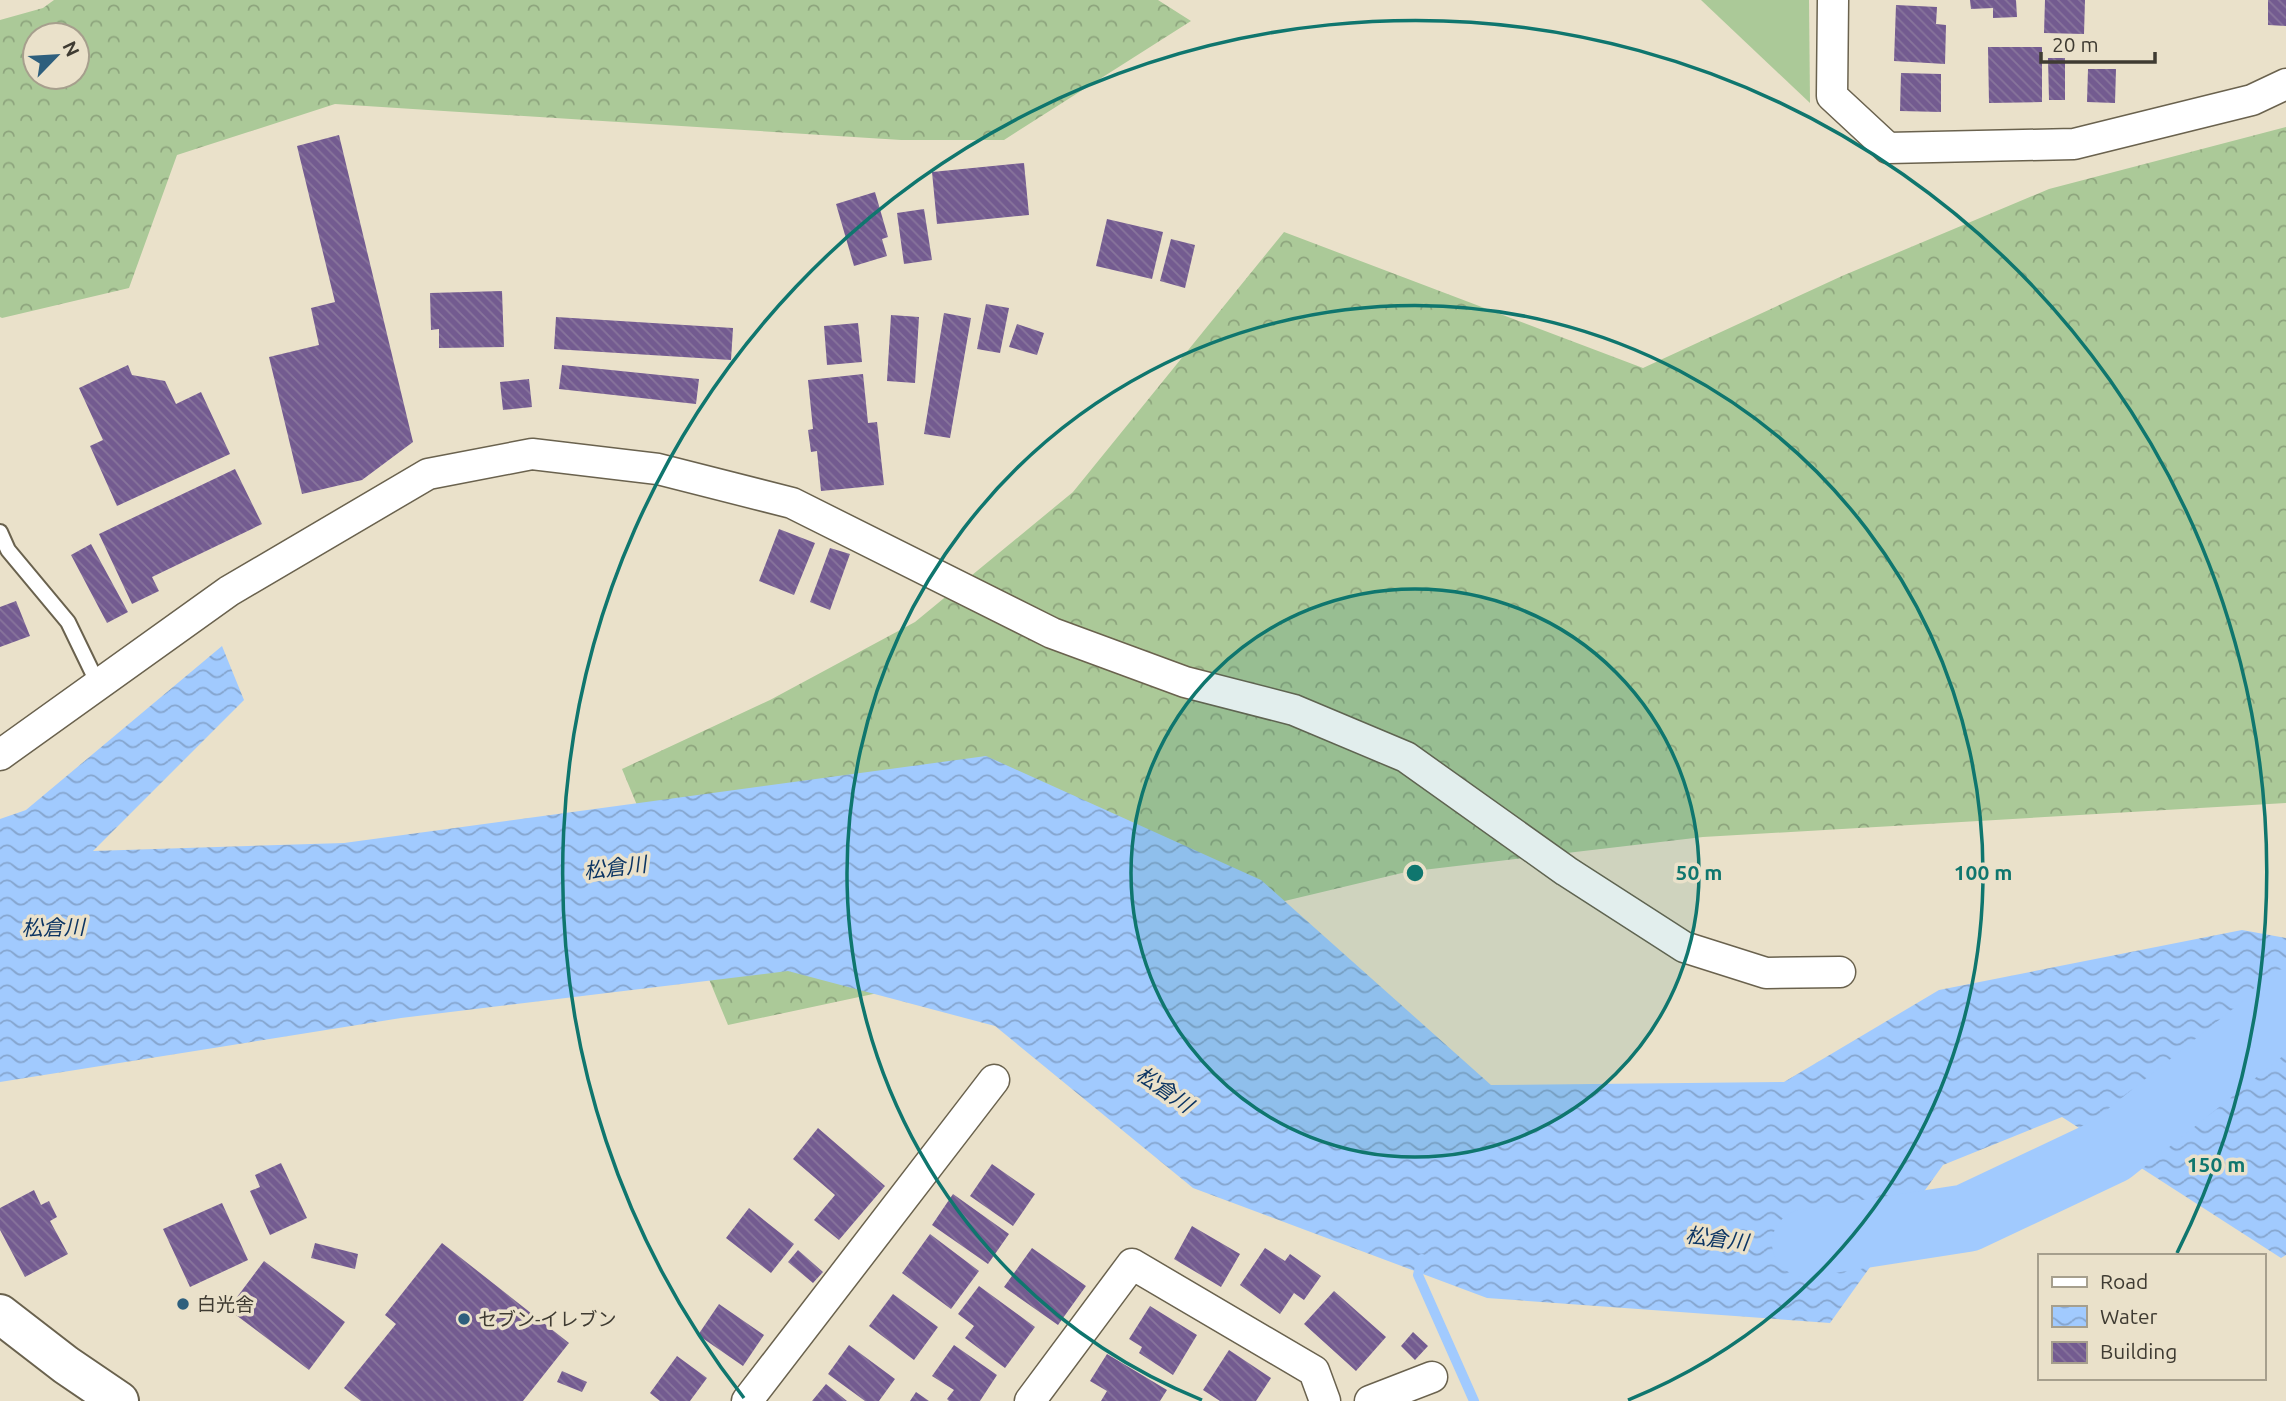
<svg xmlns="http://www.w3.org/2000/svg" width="2286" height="1401" font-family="Ubuntu,'Noto Sans JP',sans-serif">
  <defs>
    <pattern id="forest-crowns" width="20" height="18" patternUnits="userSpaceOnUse" patternTransform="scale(1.75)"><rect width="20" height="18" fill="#abc998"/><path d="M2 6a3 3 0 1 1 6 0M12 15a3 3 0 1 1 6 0" fill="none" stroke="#8da47d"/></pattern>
    <pattern id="water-waves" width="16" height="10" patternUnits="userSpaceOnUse" patternTransform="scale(1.75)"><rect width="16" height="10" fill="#a1cafe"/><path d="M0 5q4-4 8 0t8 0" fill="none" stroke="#85a5ce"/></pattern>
    <pattern id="building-back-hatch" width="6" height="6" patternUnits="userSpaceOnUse" patternTransform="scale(1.75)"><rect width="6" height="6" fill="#735b90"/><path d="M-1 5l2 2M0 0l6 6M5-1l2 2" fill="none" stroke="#88759c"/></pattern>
  </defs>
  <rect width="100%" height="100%" fill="#eae1ca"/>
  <path fill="url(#forest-crowns)" fill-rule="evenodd" d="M54,0H1158L1191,21L1004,140H901L335,104L177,155L129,288L2,318L0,317V20L43,8ZM35,35H77V77H35Z
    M2286,127V803L1703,837L1406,872L1079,950L728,1025L622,769L770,700L915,622L1073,492L1284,232L1643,368L1842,276L2049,189Z"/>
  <path fill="#abc998" d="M1701,0H1809L1810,103Z"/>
  <path fill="url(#water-waves)" d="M222,646L244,700L93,851L344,843L986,756L1261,880L1491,1085L1784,1082L1939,990L2242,930L2286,938V1255L2281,1258L2062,1117L1943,1165L1830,1323L1487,1298L1193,1188L995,1026L788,971L401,1018L0,1082V819L26,810Z"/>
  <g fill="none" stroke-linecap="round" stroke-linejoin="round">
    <path stroke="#a1cafe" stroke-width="10" d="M1422,1259L1418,1275L1474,1401"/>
    <path stroke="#a1cafe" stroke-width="68" d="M1806,1243L1967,1218L2111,1150L2266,1026L2286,1003"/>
  </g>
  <path fill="url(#building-back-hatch)" d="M1970,0H2016L2017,17L1993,18V8L1971,9Z
    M2045,0H2085L2084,34L2044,33Z
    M2268,0H2286V26L2268,25Z
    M1896,5L1937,7L1936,24L1946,25L1945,64L1894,61Z
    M1988,47H2042V102L1989,103Z
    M2048,58H2065V100H2049Z
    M2088,69H2116L2115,103L2087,102Z
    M1901,73L1941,74V112L1900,111Z
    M339,135L413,442L362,480L302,494L269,357L319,345L311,308L335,302L297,146Z
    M1024,163L1029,215L937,224L932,172Z
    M875,192L888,237L882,239L887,256L854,266L836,204Z
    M924,209L932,260L904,264L897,213Z
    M1107,219L1163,232L1152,279L1096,266Z
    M1171,239L1195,245L1185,288L1160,281Z
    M502,291L504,347L439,348V329L431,330L430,293Z
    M986,304L1009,308L1000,353L977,349Z
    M944,313L971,318L950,438L924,434Z
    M891,315L919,317L915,383L887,381Z
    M556,317L733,328L731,360L554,349Z
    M858,323L862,362L827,365L824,326Z
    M1017,324L1044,333L1037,355L1009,347Z
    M128,365L132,375L165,381L176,404L201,392L230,454L117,506L90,446L103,440L79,388Z
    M562,365L699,379L696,404L559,389Z
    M863,374L868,423L877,422L884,485L821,491L817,451L811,452L808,430L813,429L808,380Z
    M529,379L532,407L503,410L500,382Z
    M235,469L262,524L152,577L159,591L132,604L99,534Z
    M779,529L815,543L794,595L759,581Z
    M91,544L128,612L107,623L71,555Z
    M830,548L850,554L830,610L810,602Z
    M16,601L30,636L0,647V607Z
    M818,1128L885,1186L839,1240L814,1220L835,1195L793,1159Z
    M281,1163L307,1218L270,1235L250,1191L260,1187L255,1175Z
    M992,1164L1035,1194L1013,1226L970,1196Z
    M34,1190L41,1205L49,1201L57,1217L50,1221L68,1254L25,1277L0,1230V1208Z
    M953,1194L1009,1234L988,1264L932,1225Z
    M222,1203L248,1260L190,1287L163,1229Z
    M749,1208L794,1244L771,1273L726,1238Z
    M1192,1226L1240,1254L1221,1287L1174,1259Z
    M930,1234L979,1271L951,1309L902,1273Z
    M315,1243L358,1254L355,1269L311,1258Z
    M442,1243L569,1343L523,1401H361L344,1388L396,1324L385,1315Z
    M1032,1248L1086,1286L1058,1325L1004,1287Z
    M1265,1248L1285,1261L1290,1254L1321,1276L1304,1300L1294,1293L1280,1314L1240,1285Z
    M798,1250L823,1272L813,1283L788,1262Z
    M264,1261L345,1322L309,1370L228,1309Z
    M979,1286L1035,1327L1005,1368L965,1338L974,1326L958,1314Z
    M1334,1291L1386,1337L1356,1371L1304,1324Z
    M893,1294L938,1327L914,1360L869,1326Z
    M719,1304L764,1335L743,1366L698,1335Z
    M1150,1306L1197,1335L1173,1375L1139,1353L1142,1347L1129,1339Z
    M1413,1332L1428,1346L1415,1360L1401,1346Z
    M849,1345L895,1379L879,1401H865L828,1374Z
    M954,1345L997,1375L980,1401H949L947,1399L954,1390L932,1376Z
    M1229,1350L1271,1378L1256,1401H1220L1203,1390Z
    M1107,1354L1167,1390L1160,1401H1101L1107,1391L1090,1381Z
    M677,1356L707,1378L690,1401H660L650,1393Z
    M562,1371L587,1382L582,1392L557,1382Z
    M826,1384L847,1401H812Z
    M916,1392L929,1401H910Z"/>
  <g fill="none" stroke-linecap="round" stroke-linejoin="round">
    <g stroke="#6a624e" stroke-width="18">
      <path id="lane" d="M0,532L8,550L68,622L98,684"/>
    </g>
    <g stroke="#6a624e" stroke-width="33">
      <path id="street" d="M1833,0L1832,96L1888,148L2074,144L2252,100L2286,84
        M0,755L229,591L428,474L532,454L658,469L792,503L1052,633L1185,682L1294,710L1406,757L1566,871L1684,947L1766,973L1840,972
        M747,1401L994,1080
        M1030,1401L1132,1264L1314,1371L1325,1401
        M1370,1401L1432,1377"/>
    </g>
    <g stroke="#6a624e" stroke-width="42">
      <path id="primary" d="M0,1314L66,1365L119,1401"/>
    </g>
    <use href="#lane" stroke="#fff" stroke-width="14"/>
    <use href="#street" stroke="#fff" stroke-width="30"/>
    <use href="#primary" stroke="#fff" stroke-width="38"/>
  </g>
  <circle cx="1415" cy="873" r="284" fill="#0f766e" fill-opacity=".12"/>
  <g fill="none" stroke="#0f766e" stroke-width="3.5">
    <circle cx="1415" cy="873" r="284"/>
    <path d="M1202 1400A568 568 0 1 1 1628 1400"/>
    <path d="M744 1398A852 852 0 1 1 2177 1253"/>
  </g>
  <g fill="#2e5f7d" stroke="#eae1ca" stroke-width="2.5">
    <circle cx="183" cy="1304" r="7"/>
    <circle cx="464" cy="1319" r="7"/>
  </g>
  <g text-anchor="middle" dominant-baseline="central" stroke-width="7" stroke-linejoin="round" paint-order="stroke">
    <g font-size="19" fill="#3f3b32" stroke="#eae1ca" text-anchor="start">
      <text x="197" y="1304">白光舎</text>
      <text x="478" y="1319">セブン-イレブン</text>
    </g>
    <g font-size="21" font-style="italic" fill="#0c3563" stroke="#eae1ca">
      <text transform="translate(615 867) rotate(-7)">松倉川</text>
      <text transform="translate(53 927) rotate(-1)">松倉川</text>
      <text transform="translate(1165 1089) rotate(35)">松倉川</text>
      <text transform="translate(1717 1238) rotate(7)">松倉川</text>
    </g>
  </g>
  <circle cx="1415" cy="873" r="10" fill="#0f766e" stroke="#eae1ca" stroke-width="3.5"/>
  <g font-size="21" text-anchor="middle" font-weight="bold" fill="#0f766e" stroke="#eae1ca" stroke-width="7" stroke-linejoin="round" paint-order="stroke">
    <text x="1699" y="880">50 m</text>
    <text x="1983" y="880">100 m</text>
    <text x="2216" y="1172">150 m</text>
  </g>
  <rect x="2038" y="1254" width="228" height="126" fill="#eae1ca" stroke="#a69f8d" stroke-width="2"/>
  <rect x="2052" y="1277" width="35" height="10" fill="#ffffff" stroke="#a69f8d" stroke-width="2"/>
  <text x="2100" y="1289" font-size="21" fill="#3f3b32">Road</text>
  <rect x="2052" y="1306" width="35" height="21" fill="url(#water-waves)" stroke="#a69f8d" stroke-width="2"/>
  <text x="2100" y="1324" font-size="21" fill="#3f3b32">Water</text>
  <rect x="2052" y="1342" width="35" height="21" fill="url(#building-back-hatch)" stroke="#a69f8d" stroke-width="2"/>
  <text x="2100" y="1359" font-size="21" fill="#3f3b32">Building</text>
  <g transform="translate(56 56) rotate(65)"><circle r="33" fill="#eae1ca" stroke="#a69f8d" stroke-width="2"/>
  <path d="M0-5L12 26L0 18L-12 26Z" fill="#2e5f7d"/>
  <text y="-10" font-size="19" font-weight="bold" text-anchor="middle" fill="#3f3b32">N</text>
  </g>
  <path d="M2041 52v10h114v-10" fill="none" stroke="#3f3b32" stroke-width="3.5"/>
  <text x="2052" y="52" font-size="21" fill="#3f3b32" stroke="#eae1ca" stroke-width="5" paint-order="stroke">20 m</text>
</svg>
